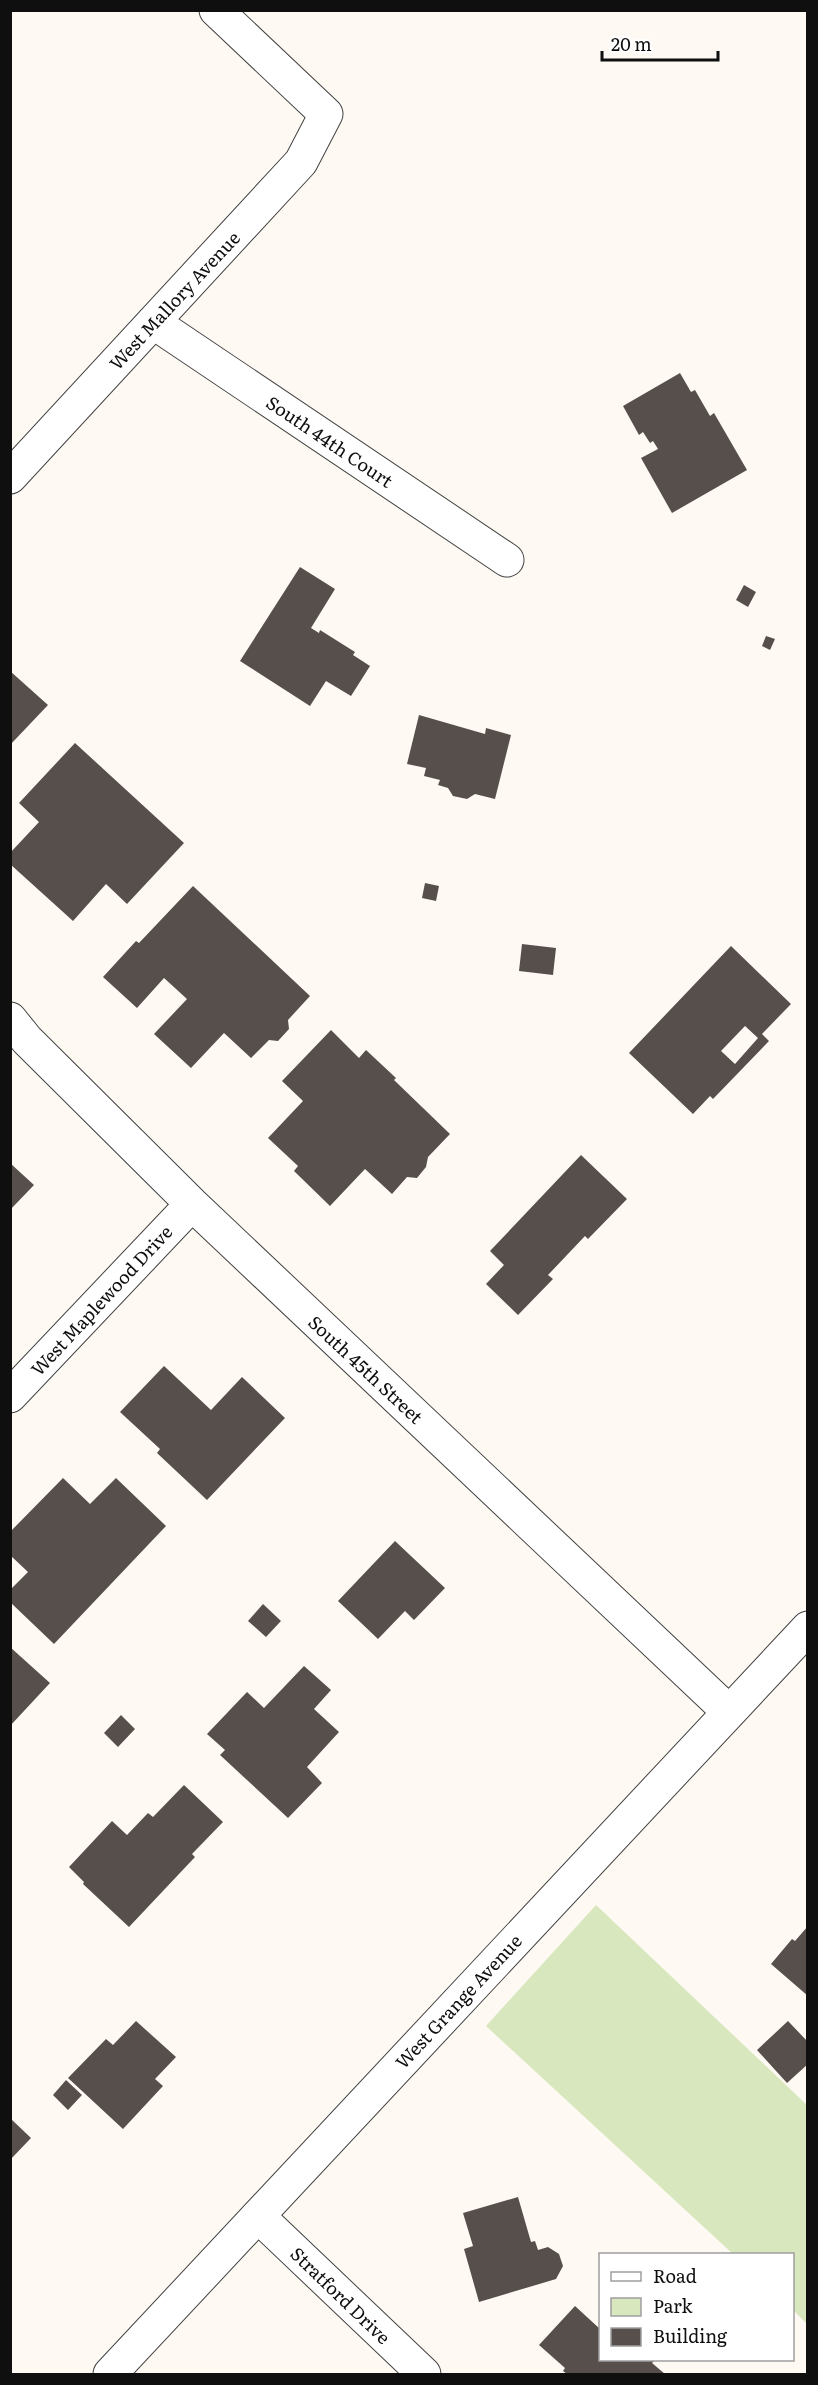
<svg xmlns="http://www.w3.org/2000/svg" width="818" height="2385" font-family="Literata,serif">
  <rect width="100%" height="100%" fill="#fefaf3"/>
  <path fill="#d8e7be" d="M596,1905L807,2105V2324L793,2310L792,2254H733L486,2026Z"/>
  <path fill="#574f4c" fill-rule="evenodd" d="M680,373L691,392L695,390L710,416L714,413L747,470L672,513L641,458L658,449L653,441L650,443L643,432L639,435L623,406Z
    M300,567L335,589L311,628L319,633L320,630L355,652L353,655L370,666L351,696L326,681L310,706L240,661Z
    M744,585L756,592L748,607L736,600Z
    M766,636L775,639L770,650L762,646Z
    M10,671L48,705L10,745Z
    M419,715L485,734L486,728L511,735L495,799L475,794L467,799L453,796L448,788L438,785L440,780L424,776L426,768L407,764Z
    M75,743L184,843L127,904L106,884L73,921L10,864V853L39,822L19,803Z
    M425,883L439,886L436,901L422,898Z
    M193,886L310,996L288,1020L289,1029L278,1041L269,1040L251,1058L224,1033L191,1068L154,1034L187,999L164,978L137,1008L103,977L136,941L139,943Z
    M522,944L556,948L553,975L519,971Z
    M731,946L791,1004L762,1034L769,1041L713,1099L710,1096L693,1114L629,1053ZM745,1026L758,1038L735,1064L721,1051Z
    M331,1030L359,1058L366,1050L396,1078L394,1080L450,1134L428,1157L426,1167L417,1178L407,1177L392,1194L365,1169L330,1206L294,1171L298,1166L268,1138L303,1101L282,1081Z
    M581,1155L627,1199L588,1239L585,1236L548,1275L553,1279L518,1315L486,1284L504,1265L490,1251Z
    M10,1163L34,1185L10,1210Z
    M164,1366L211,1410L242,1377L285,1418L207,1500L157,1453L160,1449L120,1412Z
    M63,1478L90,1504L116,1478L166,1526L54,1644L10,1602V1590L28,1572L10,1555V1532Z
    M395,1541L445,1588L414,1620L405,1611L378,1639L338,1601Z
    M263,1604L281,1621L266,1637L248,1621Z
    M10,1647L50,1683L10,1726Z
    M304,1666L331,1690L314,1709L339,1732L307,1767L322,1783L288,1818L220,1755L225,1750L207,1734L247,1692L264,1708Z
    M121,1715L135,1729L118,1747L104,1733Z
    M184,1785L223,1822L192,1854L195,1857L129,1927L83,1884L84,1882L69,1867L112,1821L127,1835L148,1813L153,1817Z
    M808,1926V1996L771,1964L792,1939L795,1941Z
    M136,2021L176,2057L155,2079L163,2086L123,2129L68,2078L106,2039L113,2045Z
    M788,2021L808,2042V2064L787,2083L757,2050Z
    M66,2080L82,2095L68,2110L53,2095Z
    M10,2118L31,2138L10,2160Z
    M518,2197L531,2242L535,2241L538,2250L548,2247L559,2254L563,2266L556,2279L479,2302L464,2249L473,2246L463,2213Z
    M575,2306L600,2329V2360H655L652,2363L665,2374H567L563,2371L565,2368L539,2345Z"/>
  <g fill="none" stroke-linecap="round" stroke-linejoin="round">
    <g stroke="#424242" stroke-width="35">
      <path id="minor" d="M153,322L507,560
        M10,477L301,162L326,114L216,10
        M10,1019L27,1040L192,1204L729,1712
        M10,1396L192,1204
        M258,2216L424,2374"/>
    </g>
    <g stroke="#424242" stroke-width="35">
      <path id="tertiary" d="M110,2374L808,1628"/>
    </g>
    <use href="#minor" stroke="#fff" stroke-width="33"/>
    <use href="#tertiary" stroke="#fff" stroke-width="33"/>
  </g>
  <g text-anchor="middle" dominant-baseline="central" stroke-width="6" stroke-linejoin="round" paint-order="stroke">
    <g font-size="18" fill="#0f0f0f" stroke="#fff">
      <text transform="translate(174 300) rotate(-47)">West Mallory Avenue</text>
      <text transform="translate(330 441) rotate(34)">South 44th Court</text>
      <text transform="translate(101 1300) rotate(-47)">West Maplewood Drive</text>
      <text transform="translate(366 1369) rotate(43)">South 45th Street</text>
      <text transform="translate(458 2001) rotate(-47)">West Grange Avenue</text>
      <text transform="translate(341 2295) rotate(44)">Stratford Drive</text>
    </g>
  </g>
  <rect width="818" height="2385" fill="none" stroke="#0f0f0f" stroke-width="24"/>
  <rect x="599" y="2253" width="195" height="108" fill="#ffffff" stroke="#9f9f9f" stroke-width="1.5"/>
  <rect x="611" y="2272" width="30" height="9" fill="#ffffff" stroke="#9f9f9f" stroke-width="1.5"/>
  <text x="653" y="2283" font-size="18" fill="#0f0f0f">Road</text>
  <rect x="611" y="2298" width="30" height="18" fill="#d8e7be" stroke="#9f9f9f" stroke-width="1.5"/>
  <text x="653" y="2313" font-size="18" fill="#0f0f0f">Park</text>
  <rect x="611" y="2328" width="30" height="18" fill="#574f4c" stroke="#9f9f9f" stroke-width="1.5"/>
  <text x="653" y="2343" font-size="18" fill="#0f0f0f">Building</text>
  <path d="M602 51v9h116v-9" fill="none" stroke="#0f0f0f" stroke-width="3"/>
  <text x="611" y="51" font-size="18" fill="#0f0f0f" stroke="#ffffff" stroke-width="4.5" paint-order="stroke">20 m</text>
</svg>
